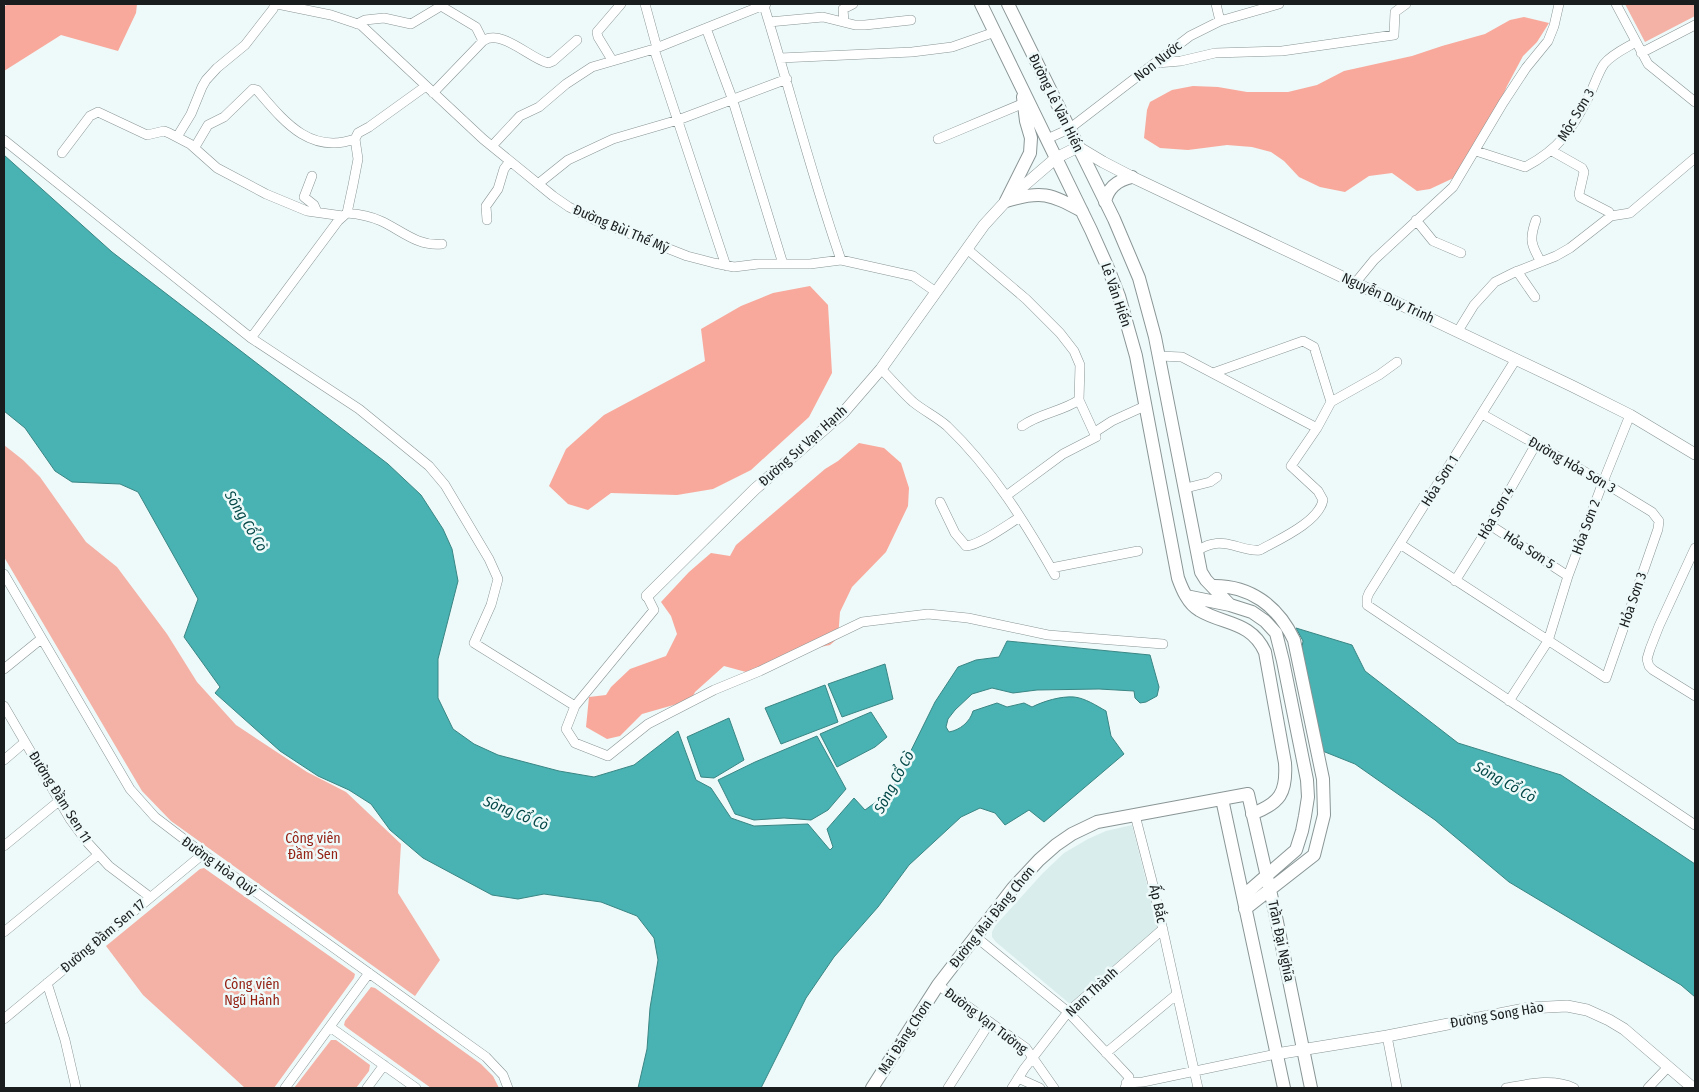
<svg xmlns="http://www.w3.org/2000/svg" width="1699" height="1092" font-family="'Fira Sans Condensed',sans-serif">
  <rect width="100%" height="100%" fill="#eef9f9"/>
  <path fill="#d9eded" d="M1132,825L1158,928L1070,1004L996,942L992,937V932L995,926L1043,873L1064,853L1088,839L1106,831Z"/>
  <path fill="#f4b1a5" d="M1625,4H1695V16L1645,42Z
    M4,445L23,460L40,477L86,542L117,567L167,634L197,682L236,725L307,772L346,792L401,844L398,893L440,960L415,996L171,821L142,791L4,557Z
    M204,868L355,974L354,978L274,1088H245L143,995L106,946L200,869Z
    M371,987L375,988L481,1064L493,1076L499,1088H431L346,1027L344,1025L345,1021Z
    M331,1040H336L370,1065L369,1071L356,1088H294Z"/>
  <path fill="#f8a99b" d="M8,4H137L136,13L118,51L61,35L4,71V7Z
    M1524,17L1549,23L1537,42L1523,56L1507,86L1491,124L1460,175L1430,189L1417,191L1392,173L1369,176L1345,192L1320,187L1299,177L1284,161L1271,152L1252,147L1227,145L1188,150L1160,148L1144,138L1147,110L1150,102L1172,90L1193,86L1218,87L1247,92H1288L1317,85L1344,71L1412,56L1442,46L1485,34L1510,20Z
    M810,286L828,305L832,373L809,417L751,470L713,489L677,495L611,493L588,510L568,504L549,486L566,449L604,415L705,361L701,329L741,306L773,293Z
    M859,443L884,448L901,463L909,488L908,506L886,552L852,587L840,612L838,638L830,645L796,652L746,672L724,666L695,692L691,700L642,714L620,736L607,739L586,727L589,697L606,695L611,687L630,669L666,656L677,634L671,616L661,602L689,572L711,553L730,556L736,545L825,469L838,461Z"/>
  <path fill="#48b3b2" stroke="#3a8685" d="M4,155L112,252L388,464L421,495L443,529L452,549L458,581L438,659V698L453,729L474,744L498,755L559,771L594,777L634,765L678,731L696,780L711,788L731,818L754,826L808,824L830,850L833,847L827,829L854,798L865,810L891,791L935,702L958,667L976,660L999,657L1007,641L1150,655L1159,687L1157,696L1146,702L1140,703L1135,698L1134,691L1099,689L1037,690L1013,693L992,688L972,694L955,710L948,719L946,727L949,732C960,730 970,722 973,711L997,703L1007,707L1024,703L1032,707C1044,701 1061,696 1074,697C1085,698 1097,706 1106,711L1111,736L1124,754L1044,822L1029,810L1005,825L995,813L980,808L961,817L909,865L878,907L834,957L806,998L761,1088H638L647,1049L650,1008L658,960L654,938L637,916L601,902L544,894L518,899L492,895L423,858L390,830L371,804L349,790L318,776L280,751L215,693L220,687L184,637L198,599L138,492L120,484L72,482L55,471L25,428L4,411Z
    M1296,628L1352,645L1365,671L1458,743L1561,775L1695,864V997L1681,985L1509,882L1435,820L1355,764L1320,750L1301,653L1303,641Z
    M885,664L893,699L842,717L828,684Z
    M825,685L838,722L781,744L765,708Z
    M871,712L887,737L875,747L837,767L820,734Z
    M729,718L744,760L714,778L701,777L687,737Z
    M817,736L846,789L828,810L811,820L784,818L754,820L735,814L718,780L755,762Z"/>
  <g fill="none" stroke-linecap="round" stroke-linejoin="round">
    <g stroke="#8a9595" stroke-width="10">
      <path id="minor" d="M277,4L331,15L361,25L483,139L553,196L569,207L595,220L687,256L714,263L734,267L758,264H810L841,260L913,276L936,292
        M645,4L657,48
        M1216,4L1220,21
        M1616,4L1648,64L1695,102
        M764,6C790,90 812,177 841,260
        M769,22L823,17L855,25H865L911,20
        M844,22L843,9L853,4
        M357,24L365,20L384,18L411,24L441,6L476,27L483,41
        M706,28L732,98L783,264
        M654,49L726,266
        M1641,53L1695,25
        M780,58L912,52L952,47L995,32
        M612,60L598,37L597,32L621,4
        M1157,63L1181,61L1215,53L1282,51L1394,35L1395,12L1406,4
        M433,93L483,41C501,28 529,58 548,63L553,61L577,40
        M177,137L191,114L202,87L206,80L217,68L245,45L273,9L275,4
        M938,139L1024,103
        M1047,139L1069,129L1190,36L1220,21L1279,4
        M4,140L251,338L359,409L429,466L445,485L489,559L498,579L491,605L474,643L575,706
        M492,146L520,116L539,107L566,84L592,67L654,49L766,4
        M195,147L208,125L224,117L253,89L257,90C283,120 309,155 355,139
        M1476,151L1525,167C1560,149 1572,129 1589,96C1594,86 1598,73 1604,64C1612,54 1626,48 1636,42
        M1552,151L1582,168L1584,172L1579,194L1580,197L1609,212L1611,216
        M62,153L90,116L98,112L147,135L164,131L169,133L190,144L217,168L266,194L307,211L343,216
        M312,176L304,197L314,205L317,212
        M538,184L568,160L613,139L678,120L787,79
        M347,213C359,214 370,216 381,221C401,230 418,247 442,244
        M487,220L486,206L498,189L504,169L510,161
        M1416,220L1433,241L1461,253
        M1536,220C1529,239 1531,245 1541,262
        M967,249L1026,299L1060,333L1074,351L1080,365L1079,400L1096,437L1063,454L1006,496
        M1517,271L1535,297
        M1356,282L1374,260L1453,187L1503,103L1526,68L1548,41L1554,26L1559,4
        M1458,331L1474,305L1495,282L1513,273L1556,256L1570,248L1611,216L1630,213L1695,158
        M251,338L338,221L347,213L353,185L358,159L355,139L358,133L369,127L426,86
        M1159,356L1182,357L1317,428
        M1516,359L1369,593L1367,598V605L1695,825
        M881,369C892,380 902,392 913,402C924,411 937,417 947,426C992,469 1025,522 1055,575
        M1331,402L1379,375L1397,362
        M1022,426C1040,413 1061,412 1079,400
        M1095,432L1112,421L1145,406
        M1186,488L1210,482L1217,477
        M940,502L955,533L966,546C980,545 1007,525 1020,517
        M1490,525L1568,576
        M1400,544L1606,678L1658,529L1659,521L1652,512L1603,482L1482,414
        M1695,548L1659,626L1650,649L1647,659L1649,666L1653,670L1695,696
        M1198,550C1202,548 1207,545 1213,544C1229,540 1244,552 1260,550C1278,540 1319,522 1323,500L1318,491L1291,466L1317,428L1331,402L1314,347L1303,341L1213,373
        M1051,568L1138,551
        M4,574L130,789L155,817L214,862L486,1057L503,1075L508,1088
        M1455,581L1490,525L1536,444
        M647,596L654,610L575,706L566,729L575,743L608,756L648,724L714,690L760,671L862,622L928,614L968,618L1048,635L1163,644
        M4,669L41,639
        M1509,701L1548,641L1568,576L1603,482L1630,415
        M4,706L70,819L87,842L109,866L150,897
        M4,760L25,742
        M1135,815L1152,881L1198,1088
        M4,846L59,801
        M4,932L98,855
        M976,937L1068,1012L1129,1077L1125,1088
        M47,983L65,1040L76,1088
        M938,985L1026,1048L1054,1088
        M4,1019L203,854
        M330,1027L416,1088
        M1387,1036L1397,1088
        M1106,1053L1177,994
        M1018,1078L1040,1088
        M1126,1083L1143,1082L1276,1054
        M285,1088L369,973
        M367,1088L384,1065
        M948,1088L990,1022
        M1012,1088L1024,1069L1068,1012L1163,929
        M1506,1088C1528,1084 1553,1078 1574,1088
        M1648,1088L1668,1067"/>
    </g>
    <g stroke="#8a9595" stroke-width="12">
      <path id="tertiary" d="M647,596L755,489L843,413L881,369L984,225L1006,201L1056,158L1078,147L1103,162L1132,177L1572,386L1630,415L1695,454
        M1276,1054L1387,1036L1529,1008L1567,1006L1587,1010L1609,1020L1624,1029L1693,1088"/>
    </g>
    <g stroke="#8a9595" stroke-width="14">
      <path id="secondary" d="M981,4L1091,230L1108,268L1119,296L1136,356L1178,578C1182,589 1188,604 1199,610C1224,625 1251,621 1265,652L1285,763C1287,793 1280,803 1252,814
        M1008,4L1114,219L1139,278L1155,337L1201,572L1206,580L1230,605
        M1006,201L1030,153L1031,138L1026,121L1023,97
        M1006,201C1042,190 1050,194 1082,211
        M1105,202C1108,187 1118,180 1132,177
        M1212,586C1250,585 1278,606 1294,640L1323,779L1324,815L1314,855L1245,909
        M1186,596L1230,605L1252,612L1265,621L1276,633L1283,661L1307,780L1308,797L1305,816L1302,831L1296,850L1243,896
        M1222,799L1284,1088
        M872,1088L938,985L1013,888L1039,860L1056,845L1072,834L1097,822L1248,794L1275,912L1311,1088"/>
    </g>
    <use href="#minor" stroke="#fff" stroke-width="9"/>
    <use href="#tertiary" stroke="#fff" stroke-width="11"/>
    <use href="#secondary" stroke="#fff" stroke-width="12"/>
  </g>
  <g text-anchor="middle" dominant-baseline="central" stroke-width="5" stroke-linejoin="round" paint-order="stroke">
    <g font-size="14" fill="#191d1d" stroke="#eef9f9">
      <text transform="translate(1158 61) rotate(-38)">Non Nước</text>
      <text transform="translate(1056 103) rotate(64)">Đường Lê Văn Hiến</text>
      <text transform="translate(1576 115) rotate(-59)">Mộc Sơn 3</text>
      <text transform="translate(621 229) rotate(23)">Đường Bùi Thế Mỹ</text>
      <text transform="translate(1116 295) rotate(71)">Lê Văn Hiến</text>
      <text transform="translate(1388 298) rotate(25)">Nguyễn Duy Trinh</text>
      <text transform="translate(803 446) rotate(-42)">Đường Sư Vạn Hạnh</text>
      <text transform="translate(1572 465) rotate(30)">Đường Hỏa Sơn 3</text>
      <text transform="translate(1440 481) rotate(-58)">Hỏa Sơn 1</text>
      <text transform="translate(1496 513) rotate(-60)">Hỏa Sơn 4</text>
      <text transform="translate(1586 527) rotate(-70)">Hỏa Sơn 2</text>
      <text transform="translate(1529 550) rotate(33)">Hỏa Sơn 5</text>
      <text transform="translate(1633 600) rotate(-71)">Hỏa Sơn 3</text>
      <text transform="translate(60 797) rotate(58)">Đường Đầm Sen 11</text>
      <text transform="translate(219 866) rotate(36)">Đường Hòa Quý</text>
      <text transform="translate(1158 904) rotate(78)">Ấp Bắc</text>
      <text transform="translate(992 917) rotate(-51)">Đường Mai Đăng Chơn</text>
      <text transform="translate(103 936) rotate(-40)">Đường Đầm Sen 17</text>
      <text transform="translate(1281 941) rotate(78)">Trần Đại Nghĩa</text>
      <text transform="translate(1092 992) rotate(-43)">Nam Thành</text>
      <text transform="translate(1497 1015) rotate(-10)">Đường Song Hào</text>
      <text transform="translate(986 1021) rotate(37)">Đường Vạn Tường</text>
      <text transform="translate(905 1037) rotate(-57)">Mai Đăng Chơn</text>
    </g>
    <g font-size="14" fill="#942316" stroke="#eef9f9">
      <text x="313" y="838">Công viên<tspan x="313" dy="16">Đầm Sen</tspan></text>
      <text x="252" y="984">Công viên<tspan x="252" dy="16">Ngũ Hành</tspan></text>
    </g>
    <g font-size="15" font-style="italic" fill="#044848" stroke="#eef9f9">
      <text transform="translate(246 521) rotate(59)">Sông Cổ Cò</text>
      <text transform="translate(894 782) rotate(-62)">Sông Cổ Cò</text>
      <text transform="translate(1505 782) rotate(29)">Sông Cổ Cò</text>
      <text transform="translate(516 813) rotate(22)">Sông Cổ Cò</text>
    </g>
  </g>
  <rect width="1699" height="1092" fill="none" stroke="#191d1d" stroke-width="10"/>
</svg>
